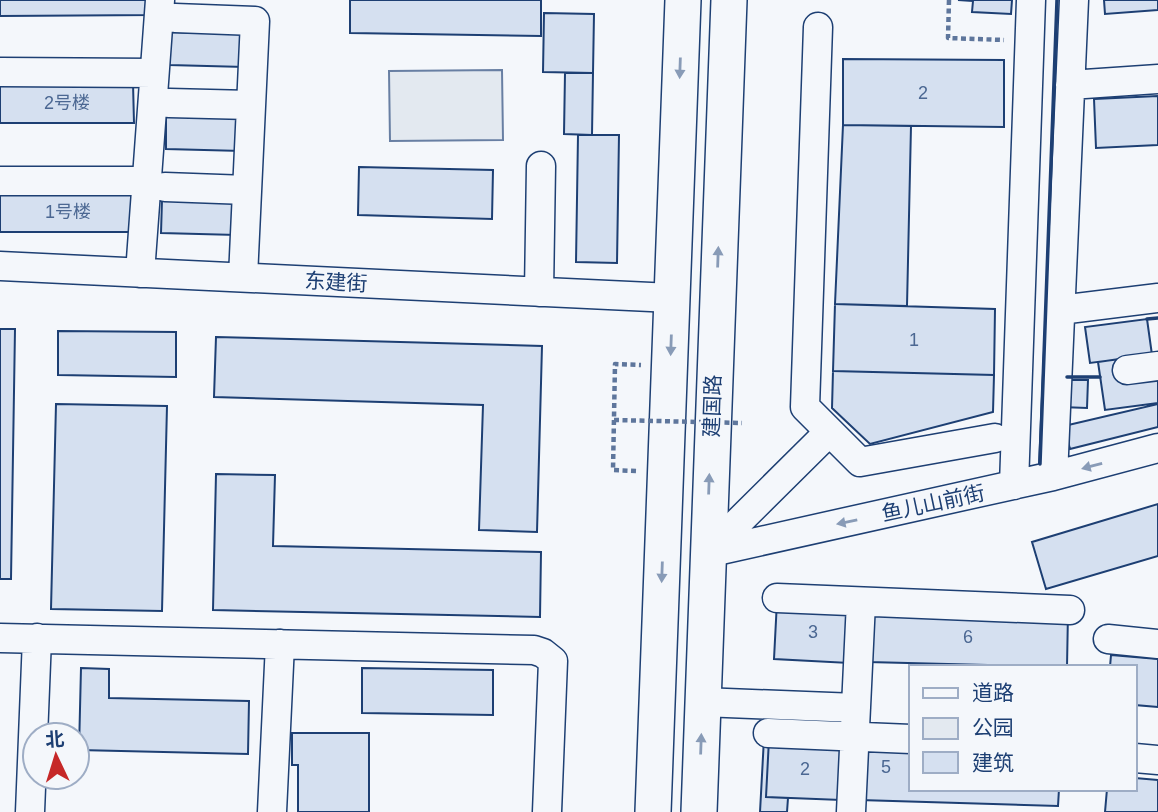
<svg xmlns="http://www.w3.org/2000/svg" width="1158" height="812" font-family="Helvetica,'Noto Sans SC',sans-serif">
  <rect width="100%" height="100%" fill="#f4f7fb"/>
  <path fill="#e3e9f0" stroke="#687fa3" stroke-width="2" d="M502,70L503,140L390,141L389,71Z"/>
  <path fill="#d5e0f0" stroke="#1d3f73" stroke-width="2" d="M0,0H155V15L0,16Z
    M350,0H541V36L350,33Z
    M958,0H1012L1011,14L972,12L973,1Z
    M1104,0H1158V10L1105,14Z
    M544,13L594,14L593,73L543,72Z
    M196,23L246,34L245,67L169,65L170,32L196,33Z
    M843,59L1004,60V127L843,125Z
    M565,73H593L592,135L564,134Z
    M0,83H133L134,123H0Z
    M1158,96V145L1096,148L1094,99Z
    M166,116L242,118V151L166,149Z
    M843,125L911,126L907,306L835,304Z
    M578,135H619L617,263L576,262Z
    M359,167L493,170L492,219L358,215Z
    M136,192V232H0V193Z
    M162,200L238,202L237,235L161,233Z
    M835,304L995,309L994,375L833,371Z
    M1147,319L1152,355L1090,363L1085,327Z
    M0,329H15L11,579H0Z
    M58,331L176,332V377L58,375Z
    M216,337L542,346L537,532L479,530L483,405L214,397Z
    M1119,359L1158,375V403L1105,410L1098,362Z
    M833,371L994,375L993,412L870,444L832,408Z
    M1063,380H1088L1087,408L1061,407Z
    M56,404L167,406L162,611L51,609Z
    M1158,404V427L1070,449L1064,426Z
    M216,474L275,475L273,546L541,552L540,617L213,610Z
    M1158,504V556L1046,589L1032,542Z
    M777,601L852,605L849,663L774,659Z
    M870,606L1068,612L1067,667L868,662Z
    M1111,655L1158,659V707L1135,705V667H1110Z
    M81,668L109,669V698L249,701L248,754L79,750Z
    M362,668L493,670V715L362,713Z
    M292,733H369V812H298V765H292Z
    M764,738L769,739L766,797L788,798L787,812H760Z
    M769,739L843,742L841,800L766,797Z
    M862,744L911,745V789H1059L1058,806L860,800Z
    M1135,778L1158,780V812H1105L1107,789H1135Z"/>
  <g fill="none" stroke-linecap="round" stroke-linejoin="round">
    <g stroke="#1d3f73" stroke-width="31">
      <path id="minor" d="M175,18L255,21L243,277
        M818,27L805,407L860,462L995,438
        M0,72L154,73
        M1070,85L1158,79
        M169,103L250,105
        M0,181H146
        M165,187L247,190
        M0,266L672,298
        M140,273L160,0
        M539,292L541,166
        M1060,310L1158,298
        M1127,370L1158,366
        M1053,476L1074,0
        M1014,485L1031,0
        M707,553L1053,476L1158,448
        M707,553L829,432
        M777,598L1070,610
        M0,638L534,650L543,653L553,661L547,812
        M1108,639L1158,644
        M702,702L856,708
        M768,733L911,739
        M1135,758L1158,760
        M30,812L37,638
        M272,812L280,644
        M851,812L861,602"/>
    </g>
    <g stroke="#1d3f73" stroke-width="38">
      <path id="major" d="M653,812L683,0
        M699,812L729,0"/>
    </g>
    <path stroke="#5e769c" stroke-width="4.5" stroke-dasharray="5 3.5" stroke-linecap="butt" d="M949,0L948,38L1004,40
      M636,471L613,470L615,364L641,365"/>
    <use href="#minor" stroke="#f4f7fb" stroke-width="28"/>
    <use href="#major" stroke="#f4f7fb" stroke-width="35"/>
    <path stroke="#5e769c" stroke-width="4.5" stroke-dasharray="5 3.5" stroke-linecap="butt" d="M614,420L742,423"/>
    <path stroke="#1d3f73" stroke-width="3.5" d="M1147,319L1158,318
      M1067,377H1100
      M1040,464L1057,0"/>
  </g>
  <defs><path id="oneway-solid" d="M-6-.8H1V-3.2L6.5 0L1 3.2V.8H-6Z" transform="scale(1.75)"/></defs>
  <g fill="#889bb7">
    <use href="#oneway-solid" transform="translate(680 68) rotate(92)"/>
    <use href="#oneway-solid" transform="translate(718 257) rotate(-88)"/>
    <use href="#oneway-solid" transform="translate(671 345) rotate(92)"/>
    <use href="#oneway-solid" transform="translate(1092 466) rotate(165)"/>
    <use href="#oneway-solid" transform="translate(709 484) rotate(-88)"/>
    <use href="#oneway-solid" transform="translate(847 522) rotate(168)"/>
    <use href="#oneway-solid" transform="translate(662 572) rotate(92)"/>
    <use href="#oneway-solid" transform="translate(701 744) rotate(-88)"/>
  </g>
  <g text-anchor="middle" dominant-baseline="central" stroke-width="5" stroke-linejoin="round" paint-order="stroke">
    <g font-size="18" fill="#4b6792">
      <text x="923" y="93">2</text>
      <text x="67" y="103">2号楼</text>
      <text x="68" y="212">1号楼</text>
      <text x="914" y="340">1</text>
      <text x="813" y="632">3</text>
      <text x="968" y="637">6</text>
      <text x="886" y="767">5</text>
      <text x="805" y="769">2</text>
    </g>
    <g font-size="21" fill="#1d3f73" stroke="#f4f7fb">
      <text transform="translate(336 282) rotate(3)">东建街</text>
      <text transform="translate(712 406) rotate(-88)">建国路</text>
      <text transform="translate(933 503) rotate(-12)">鱼儿山前街</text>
    </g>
  </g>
  <rect x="909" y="665" width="228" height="126" fill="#f4f7fb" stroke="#9eadc5" stroke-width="2"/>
  <rect x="923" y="688" width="35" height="10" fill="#f4f7fb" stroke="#9eadc5" stroke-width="2"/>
  <text x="972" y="700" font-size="21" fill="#1d3f73">道路</text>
  <rect x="923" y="718" width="35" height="21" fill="#e3e9f0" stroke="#9eadc5" stroke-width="2"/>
  <text x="972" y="735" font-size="21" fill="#1d3f73">公园</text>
  <rect x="923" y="752" width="35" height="21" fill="#d5e0f0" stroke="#9eadc5" stroke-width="2"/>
  <text x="972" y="770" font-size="21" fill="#1d3f73">建筑</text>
  <g transform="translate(56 756) rotate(356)"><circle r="33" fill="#f4f7fb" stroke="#9eadc5" stroke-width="2"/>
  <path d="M0-5L12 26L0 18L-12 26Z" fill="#c62828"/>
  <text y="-10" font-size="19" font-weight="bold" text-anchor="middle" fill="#1d3f73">北</text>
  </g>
</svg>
